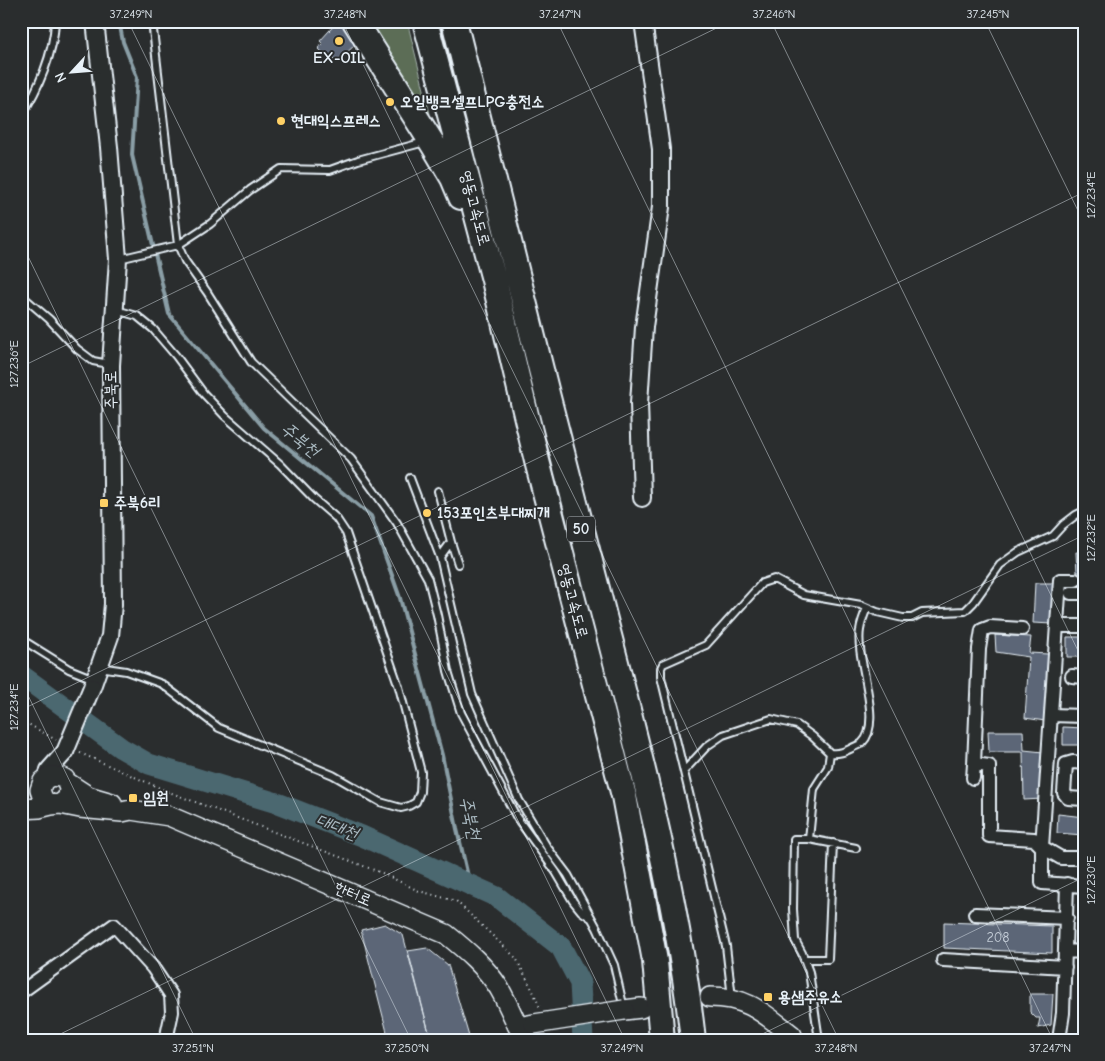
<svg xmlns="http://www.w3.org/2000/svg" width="1105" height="1061" font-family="'Comic Neue','Poor Story',sans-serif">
  <rect width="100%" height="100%" fill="#2a2d2e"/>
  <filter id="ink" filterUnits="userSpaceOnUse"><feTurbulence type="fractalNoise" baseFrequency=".02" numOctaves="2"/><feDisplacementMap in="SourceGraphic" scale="10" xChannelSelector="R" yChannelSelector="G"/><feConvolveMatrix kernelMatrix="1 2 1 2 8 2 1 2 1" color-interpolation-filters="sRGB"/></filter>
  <g filter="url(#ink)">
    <path fill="#5b6d57" stroke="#a2afa8" d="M371,21H407L430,114L422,110L378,45Z"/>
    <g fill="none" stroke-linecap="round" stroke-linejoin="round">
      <path stroke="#8a9ea6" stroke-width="4" d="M119,21L123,42L137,77L132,155L169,314L264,428L371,516L400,598L442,755L457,829L470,885"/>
      <path stroke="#4c6770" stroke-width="21" d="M21,675L121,748L149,764L280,804L362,836L497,897L561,947L580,983L583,1040"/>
    </g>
    <path fill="#5c6677" stroke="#e8f1f8" d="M338,21L358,42L339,60L336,58L331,61L318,48L323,44L320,41Z
      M1076,552L1084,553V572H1077Z
      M1035,583H1055L1052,624L1033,623Z
      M995,635L1031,637L1029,653L1048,654L1045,721L1025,718L1029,657L996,652Z
      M1067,637H1084V657H1067Z
      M1063,727L1084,728V745H1063Z
      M988,731H1023L1024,750L1043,752L1042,799L1024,800L1023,752H989Z
      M1058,814L1084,817V835L1057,833Z
      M944,922L1052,926V953L944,948Z
      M385,924L403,935L431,1040H389L361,930Z
      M427,948L448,965L470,1040H431L408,951Z
      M1030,994H1053L1051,1025L1038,1028L1040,1018H1036L1030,1012Z"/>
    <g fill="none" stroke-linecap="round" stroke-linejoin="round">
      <path stroke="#464a4c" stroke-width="19" stroke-dasharray="19 9" stroke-linecap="butt" d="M647,1007L710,997"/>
      <g stroke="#e8f1f8" stroke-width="10">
        <path id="service" d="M152,21L178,245L185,261L207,292L251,362L351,459L397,523L428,579L437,615L448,671L461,713L517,818L556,872L573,901L581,911L591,918
          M21,116C38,90 54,53 55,21
          M119,259L178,245L210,224L250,190L281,169L330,170L358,160L421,143
          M21,295L49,319L77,349L93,361L109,364
          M410,478L440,557L472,694L519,800L547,847L568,875L597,928L614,965L624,1009
          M438,491L451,542L440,557
          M451,542L458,564
          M21,639L69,669L94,679
          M99,667L126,671L162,684L219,728L333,775L380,802L401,808L409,806L416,802L420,792L421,772L399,687L346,533L336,518L314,499L280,464L225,416L204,394L176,356L153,329L137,316L116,310
          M684,771L707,746L723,735L771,719L797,725L812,736L830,753
          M809,839L856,848
          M804,959H828L833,843
          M732,998L726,946L661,677V668L663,664L706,645L762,583L774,579L804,595L861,605L877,612L903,618H912L922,613L965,611L973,603L1000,565L1018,552L1053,536L1063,525L1076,515L1084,511
          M819,1040L809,972L802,953L795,940L793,909L794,839H809L814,789L828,767L830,753C839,754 844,752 852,748C855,746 860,745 862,743C884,722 855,660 860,630C861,623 864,615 867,608"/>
      </g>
      <g stroke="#e8f1f8" stroke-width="16">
        <path id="minor" d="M1075,580H1060L1042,847V883L1084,886
          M1071,593H1084
          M1057,626H1084
          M1072,676L1084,677
          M1051,715L1084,716
          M1084,763L1073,762L1066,764L1064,793L1068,798L1084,799
          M974,764L979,649L982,630L990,627L1022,629
          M973,778L974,764L989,766V836L1034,839L1042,847L1061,858H1084
          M975,914L1067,918
          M1066,951L1084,952
          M943,960L1065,967
          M21,992L114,925L153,968L171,995L172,1012L166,1040
          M1059,1040L1063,1013L1067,884"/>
      </g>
      <g stroke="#e8f1f8" stroke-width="20">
        <path id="tertiary" d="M642,498L639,403L644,327L661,207V149L643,21
          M92,687L110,636L113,604L111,365L118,259L109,147L95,21
          M47,778L49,770L65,752"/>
      </g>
      <g stroke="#e8f1f8" stroke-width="22">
        <path id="secondary" d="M68,783L88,796L112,803
          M60,804L68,798L69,788L65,779L61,777L51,776L43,781L40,790L43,799L51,805L60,804L80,808L122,812L131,810L169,816L446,934C466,950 485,966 499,988C506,1000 512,1014 518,1027L534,1024
          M21,809L39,808L51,805
          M710,997C748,997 763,1013 792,1035L793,1040
          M624,1010L641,1008"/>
      </g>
      <g stroke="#e8f1f8" stroke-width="28">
        <path id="motorway" d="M355,21L434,146L453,178L461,197
          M425,21L494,280L537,461L624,796L655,961L662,1040
          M454,21C500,207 546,392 594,577C633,730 676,883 693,1040"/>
      </g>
      <path stroke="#e8f1f8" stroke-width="2" stroke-dasharray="1 4" stroke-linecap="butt" d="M21,720L56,740
        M80,753L169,792L382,873L419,891L456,901L516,958L533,991L540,1008
        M160,799L168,792"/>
      <use href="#service" stroke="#2a2d2e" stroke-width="6"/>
      <use href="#minor" stroke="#2a2d2e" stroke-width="12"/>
      <use href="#tertiary" stroke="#2a2d2e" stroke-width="16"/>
      <use href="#secondary" stroke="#2a2d2e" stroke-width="19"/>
      <use href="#motorway" stroke="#2a2d2e" stroke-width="24"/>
      <g stroke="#e8f1f8" stroke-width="20" stroke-linecap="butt">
        <path id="tertiary-bridge" d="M65,752L92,687"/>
      </g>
      <g stroke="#e8f1f8" stroke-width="22" stroke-linecap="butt">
        <path id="secondary-bridge" d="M534,1024L624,1010"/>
      </g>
      <use href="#tertiary-bridge" stroke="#2a2d2e" stroke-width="16"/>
      <use href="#secondary-bridge" stroke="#2a2d2e" stroke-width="19"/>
    </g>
  </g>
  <path fill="none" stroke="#e8f1f8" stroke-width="1" stroke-opacity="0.45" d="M128,21L625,1040M342,21L839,1040M557,21L1053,1040M771,21L1084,663M985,21L1084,223M21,25L29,21M21,242L411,1040M21,367L731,21M21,681L196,1040M21,710L1084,192M48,1040L1084,535M750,1040L1084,877"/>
  <g fill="#ffd166" stroke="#2a2d2e" stroke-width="2">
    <circle cx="339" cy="41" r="5"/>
    <circle cx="390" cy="102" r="5"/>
    <circle cx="281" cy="121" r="5"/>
    <rect x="99" y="498" width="10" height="10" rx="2.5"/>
    <circle cx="427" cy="513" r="5"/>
    <rect x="128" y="793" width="10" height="10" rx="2.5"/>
    <rect x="763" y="992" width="10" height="10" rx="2.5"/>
  </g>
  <g text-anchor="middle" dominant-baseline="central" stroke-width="4" stroke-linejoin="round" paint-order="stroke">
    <g font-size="14" fill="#c5ced8">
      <text x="998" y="937">208</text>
    </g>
    <rect fill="#2a2d2e" stroke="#afb6bb" stroke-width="1" x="567" y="516.5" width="28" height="25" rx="4"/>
    <g font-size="15" font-weight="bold" fill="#e8f1f8">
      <text x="581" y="529">50</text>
    </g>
    <g font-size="16" font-weight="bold" fill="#e8f1f8" stroke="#2a2d2e" text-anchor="start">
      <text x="339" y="58" text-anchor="middle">EX-OIL</text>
      <text x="400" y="102">오일뱅크셀프LPG충전소</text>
      <text x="291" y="121">현대익스프레스</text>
      <text x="114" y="503">주북6리</text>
      <text x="437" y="513">153포인츠부대찌개</text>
      <text x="143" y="798">임원</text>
      <text x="778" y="997">용샘주유소</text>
    </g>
    <g font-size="16" fill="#e8f1f8" stroke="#2a2d2e">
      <text transform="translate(475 208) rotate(75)">영동고속도로</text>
      <text transform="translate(111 390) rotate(-91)">주북로</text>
      <text transform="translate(573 601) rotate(75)">영동고속도로</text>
      <text transform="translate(353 894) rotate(23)">한터로</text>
    </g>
    <g font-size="18" font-style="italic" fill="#aabac2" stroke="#2a2d2e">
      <text transform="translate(300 440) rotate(39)">주북천</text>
      <text transform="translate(470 818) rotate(78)">주북천</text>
      <text transform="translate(337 827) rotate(21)">대대천</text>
    </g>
  </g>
  <rect width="1105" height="1061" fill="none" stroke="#2a2d2e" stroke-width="55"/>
  <g transform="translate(72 72) rotate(244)" stroke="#2a2d2e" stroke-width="4" paint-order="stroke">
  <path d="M0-4L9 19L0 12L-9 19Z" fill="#e8f1f8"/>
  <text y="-8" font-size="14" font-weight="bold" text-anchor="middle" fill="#e8f1f8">N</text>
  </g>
  <rect x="28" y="28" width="1050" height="1006" fill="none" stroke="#e8f1f8" stroke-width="2"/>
  <g font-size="12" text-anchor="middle" fill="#e8f1f8">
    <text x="131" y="18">37.249°N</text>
    <text x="345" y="18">37.248°N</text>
    <text x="560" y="18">37.247°N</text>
    <text x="774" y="18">37.246°N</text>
    <text x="988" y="18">37.245°N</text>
    <text transform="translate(1091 195) rotate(-90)" y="4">127.234°E</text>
    <text transform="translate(14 364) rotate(-90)" y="4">127.236°E</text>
    <text transform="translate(1091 538) rotate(-90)" y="4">127.232°E</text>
    <text transform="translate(14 707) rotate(-90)" y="4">127.234°E</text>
    <text transform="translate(1091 880) rotate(-90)" y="4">127.230°E</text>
    <text x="193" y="1052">37.251°N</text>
    <text x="407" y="1052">37.250°N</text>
    <text x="622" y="1052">37.249°N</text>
    <text x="836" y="1052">37.248°N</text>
    <text x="1050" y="1052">37.247°N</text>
  </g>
</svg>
